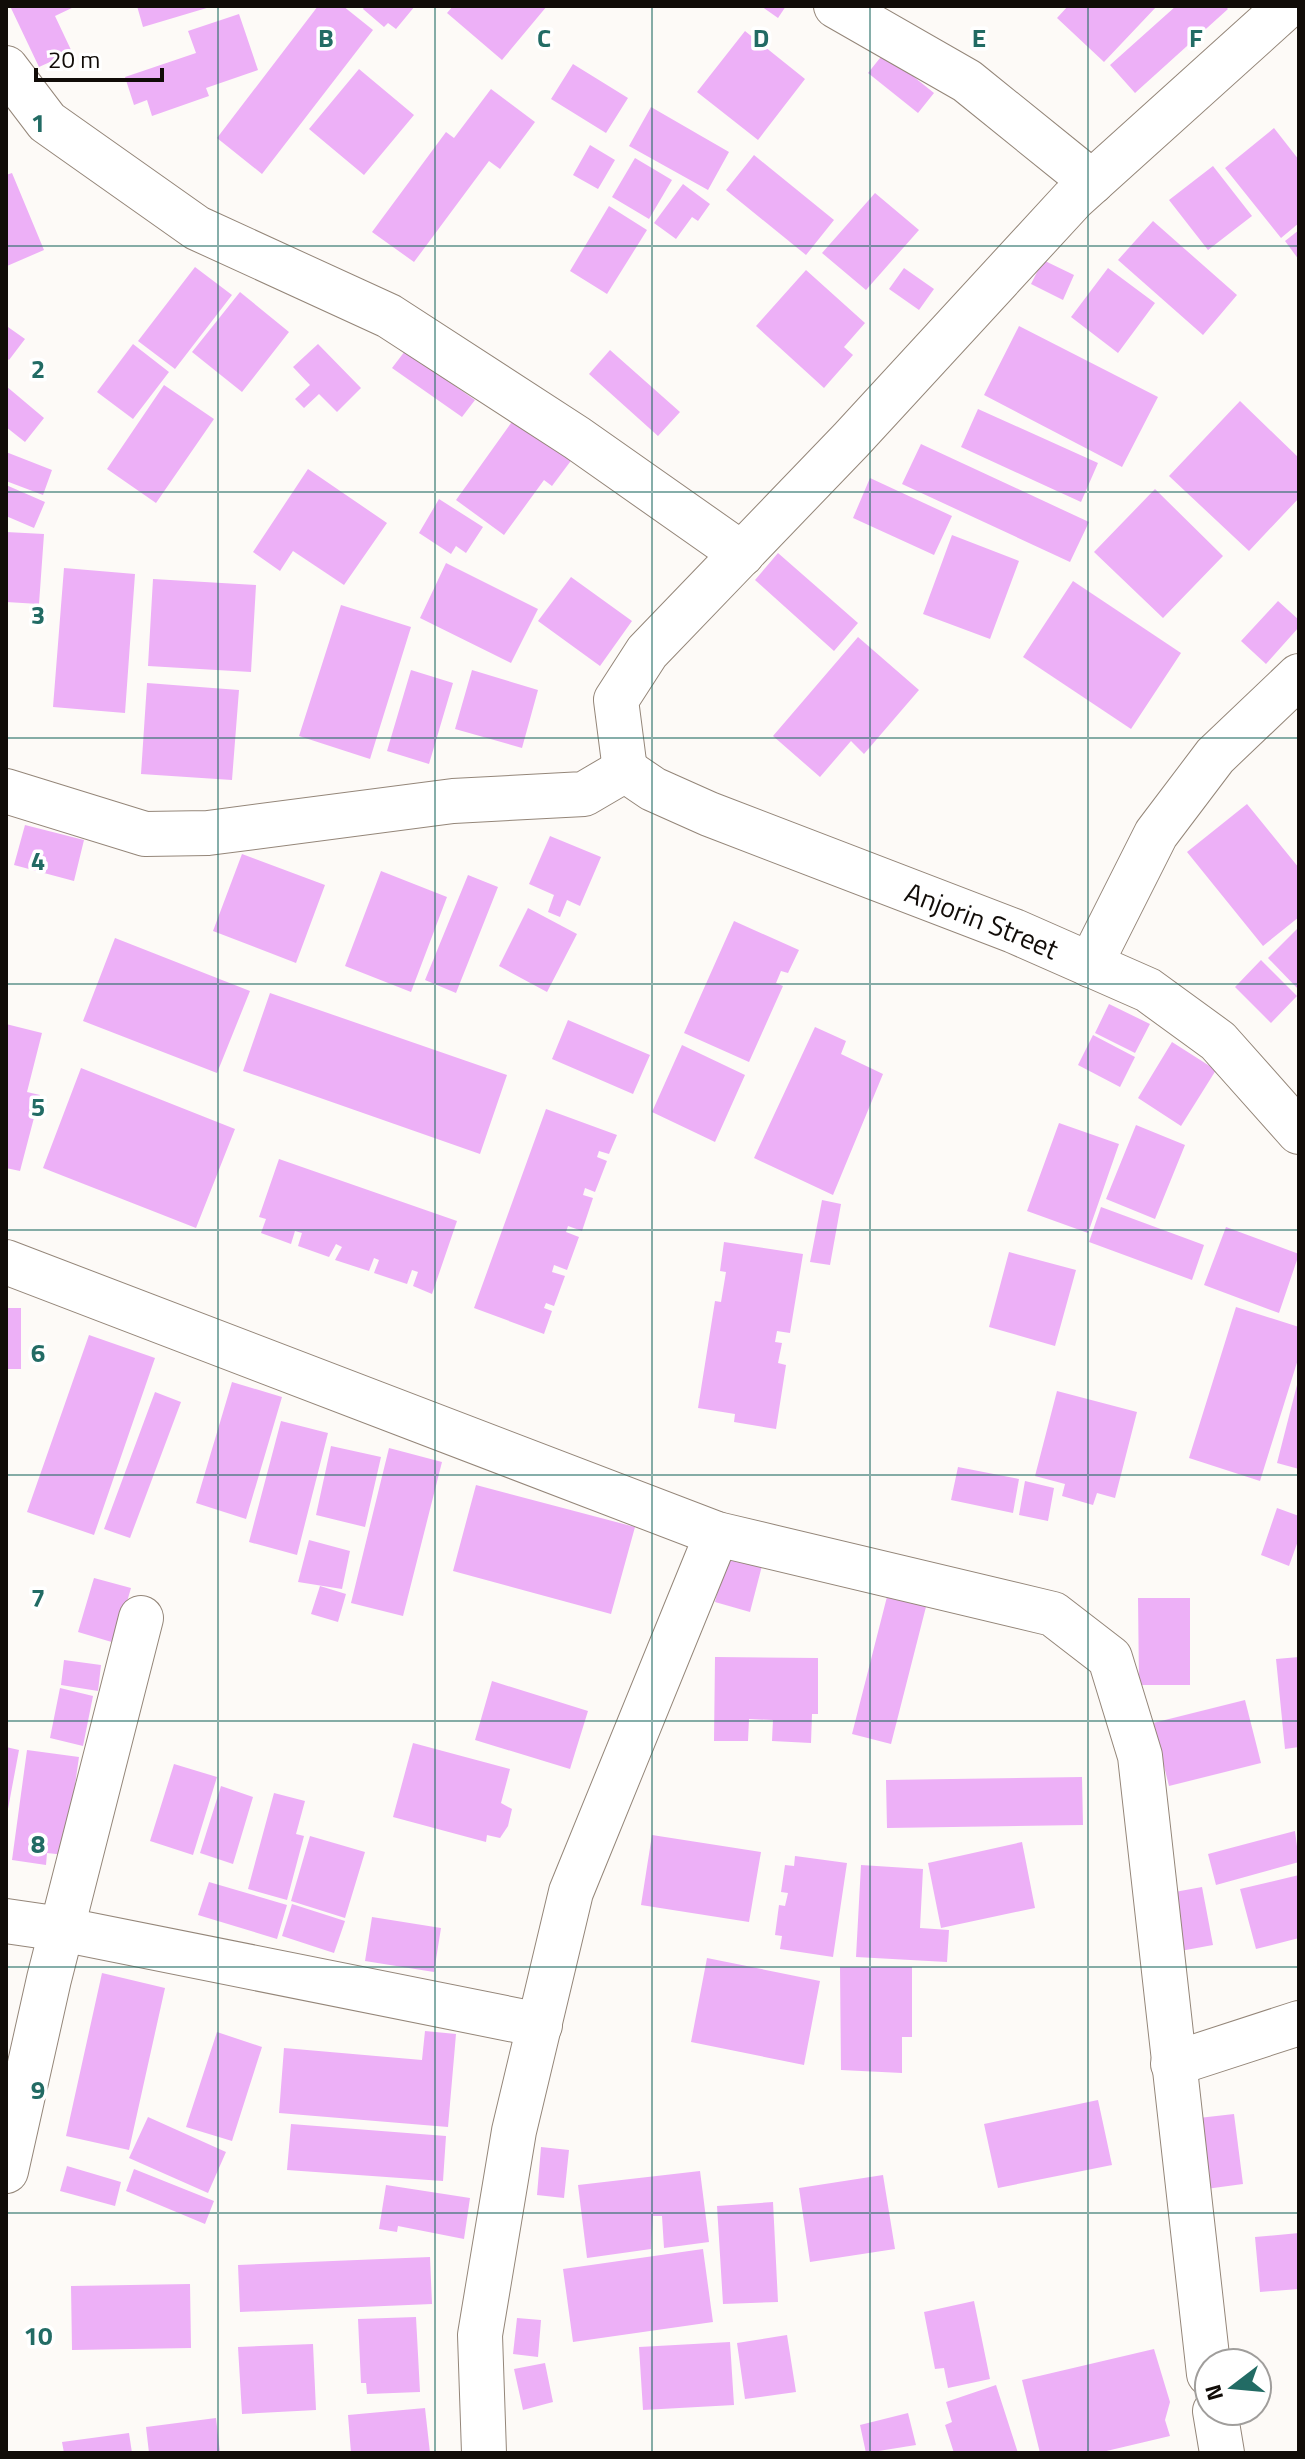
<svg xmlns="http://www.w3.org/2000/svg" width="1305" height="2459" font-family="'Titillium Web',sans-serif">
  <rect width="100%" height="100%" fill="#fdfaf7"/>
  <path fill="#edb0f7" d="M10,6H76L55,16L72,52L39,67Z
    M137,6H210V7L143,27Z
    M318,6H343L373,30L262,174L217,138Z
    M365,6H415L396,29L388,23L384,27L363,9Z
    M453,6H547L502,60L447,13Z
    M761,6H786L778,18Z
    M1068,6H1157L1104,62L1057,18Z
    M1176,6H1225L1228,9L1135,93L1110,65Z
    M239,14L258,70L206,88L209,96L152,116L147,100L134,105L125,77L196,53L188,31Z
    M745,31L805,79L758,140L697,92Z
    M884,53L934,93L918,113L868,73Z
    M573,64L628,98L606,133L551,99Z
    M359,69L414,115L364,175L309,129Z
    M491,89L535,122L500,169L489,161L414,262L372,232L446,132L454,138Z
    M651,107L729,152L708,190L629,146Z
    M1274,128L1299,160V223L1281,238L1225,168Z
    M590,145L615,160L598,189L573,175Z
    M754,155L834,220L806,255L726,190Z
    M635,158L672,180L649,219L612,197Z
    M1213,166L1252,216L1208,250L1169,200Z
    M12,173L44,250L7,266L6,175Z
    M683,184L710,204L698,221L692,217L676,239L654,223Z
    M875,193L919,230L866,290L822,253Z
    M609,206L647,230L607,294L570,271Z
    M1153,221L1237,295L1203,335L1118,260Z
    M1299,230V260L1285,241Z
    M1043,260L1074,275L1063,300L1031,284Z
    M195,267L232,295L175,369L138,341Z
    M904,268L934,289L919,310L889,289Z
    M1108,268L1155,303L1118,353L1071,317Z
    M806,270L865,323L844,347L853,355L824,388L756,326Z
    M240,292L289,332L242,392L192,352Z
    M1019,326L1158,397L1122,467L984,395Z
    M8,327L25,339L9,360L6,358Z
    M133,344L169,372L133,419L97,392Z
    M318,344L361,388L337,412L319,394L304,408L295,399L310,385L293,367Z
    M610,350L680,412L658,436L589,374Z
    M405,351L475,400L462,417L392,368Z
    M164,385L214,419L156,503L107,469Z
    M6,386L44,418L25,442L6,427Z
    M1240,401L1299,458V498L1249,551L1169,476Z
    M978,409L1098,463L1081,502L961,447Z
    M519,412L576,454L552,486L544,480L504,535L456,500Z
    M921,444L1089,522L1070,562L902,484Z
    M6,452L52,470L43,495L6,481Z
    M308,469L387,523L344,585L293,551L280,571L253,552Z
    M870,478L952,516L934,555L853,518Z
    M6,485L45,502L34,528L6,516Z
    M1155,489L1223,556L1163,618L1094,552Z
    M439,499L483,527L466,553L456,546L451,554L419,533Z
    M6,532L44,534L39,604L6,602Z
    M952,535L1019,561L990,639L923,614Z
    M778,553L858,623L834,651L755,580Z
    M446,563L538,609L511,663L420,618Z
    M64,568L135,574L125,713L53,707Z
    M571,577L632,621L600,666L538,621Z
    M153,579L256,585L251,672L148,666Z
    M1073,581L1181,653L1131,729L1023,657Z
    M1278,601L1299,620V627L1266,664L1241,641Z
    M341,605L411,627L370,759L299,736Z
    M858,637L919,690L864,754L851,741L820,777L773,736Z
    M411,670L453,683L429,764L387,751Z
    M472,670L538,690L522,748L455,729Z
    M147,683L239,690L232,780L141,774Z
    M1247,804L1299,868V917L1263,946L1187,852Z
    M25,825L84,840L74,881L14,865Z
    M550,836L601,857L580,906L567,900L560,917L548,912L554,895L529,884Z
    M242,854L325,885L296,963L213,931Z
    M381,871L447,897L411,992L345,966Z
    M468,875L498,887L456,993L425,980Z
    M528,908L577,934L547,992L499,966Z
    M734,921L799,950L788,973L781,971L776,983L783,986L749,1062L684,1033Z
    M1299,927V990L1268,958Z
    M115,938L250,991L217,1073L83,1021Z
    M1261,960L1297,996L1271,1023L1235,987Z
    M270,993L507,1075L480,1154L243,1071Z
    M1109,1004L1150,1024L1135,1053L1095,1033Z
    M568,1020L650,1055L633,1094L552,1059Z
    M6,1024L42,1033L27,1092L40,1095L20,1171L6,1168Z
    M815,1027L846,1041L841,1054L883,1074L833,1195L754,1158Z
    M1093,1035L1135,1057L1120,1087L1078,1065Z
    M1172,1042L1216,1070L1181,1126L1138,1098Z
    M682,1045L745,1075L715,1142L652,1112Z
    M81,1068L235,1129L196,1228L43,1168Z
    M546,1109L617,1135L609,1154L599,1151L597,1157L607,1161L595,1192L585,1188L583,1195L593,1198L582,1231L568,1226L566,1232L579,1237L567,1270L554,1265L552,1272L565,1276L554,1306L546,1303L544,1308L552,1311L544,1334L474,1308Z
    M1059,1123L1119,1144L1088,1233L1027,1211Z
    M1136,1125L1185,1145L1155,1219L1106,1199Z
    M279,1159L457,1221L432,1294L413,1286L418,1272L412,1270L407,1284L374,1273L379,1260L374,1258L369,1271L335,1260L342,1247L336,1244L329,1257L298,1246L302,1233L295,1231L291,1244L261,1233L266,1219L259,1217Z
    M822,1200L841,1204L830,1265L810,1262Z
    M1101,1207L1204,1245L1192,1280L1089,1242Z
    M1226,1227L1299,1254L1279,1313L1204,1285Z
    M724,1242L803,1254L790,1333L777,1331L775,1342L782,1343L778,1363L786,1365L776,1429L734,1422L735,1414L698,1408L715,1301L721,1302L726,1272L720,1271Z
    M1009,1252L1076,1270L1055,1346L989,1327Z
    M1236,1307L1299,1327V1356L1260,1481L1189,1458Z
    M6,1308H21V1369H6Z
    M89,1335L155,1358L94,1535L27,1512Z
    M1298,1381L1299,1382V1469L1277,1463Z
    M232,1382L282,1397L246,1519L196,1503Z
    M1057,1391L1137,1412L1115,1498L1097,1493L1093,1505L1062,1496L1065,1484L1035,1476Z
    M155,1392L181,1402L130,1538L104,1529Z
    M281,1421L328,1433L297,1555L249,1542Z
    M331,1446L381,1457L365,1527L316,1515Z
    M389,1448L442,1462L403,1616L351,1603Z
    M958,1467L1019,1479L1013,1513L951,1500Z
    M1025,1481L1054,1488L1048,1521L1019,1515Z
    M476,1485L635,1527L611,1614L453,1571Z
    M1277,1508L1299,1516V1538L1289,1566L1261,1555Z
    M309,1540L350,1551L342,1589L298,1582Z
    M729,1548L764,1558L750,1612L715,1602Z
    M94,1578L131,1588L115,1643L78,1632Z
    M890,1585L929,1595L891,1744L852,1734Z
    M320,1586L346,1594L338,1622L311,1614Z
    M1138,1598H1190V1685H1139Z
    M715,1657L818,1658V1714H812L811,1743L772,1741L773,1720L749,1719L748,1741H714Z
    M1299,1657V1747L1285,1749L1276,1659Z
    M64,1660L101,1665L98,1691L61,1685Z
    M492,1681L588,1711L570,1769L475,1740Z
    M60,1688L93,1696L83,1746L50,1738Z
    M1245,1700L1261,1763L1169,1786L1153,1723Z
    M413,1743L510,1769L501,1803L512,1809L508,1826L500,1838L487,1835L486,1842L393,1817Z
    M6,1747L19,1750L8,1809H6Z
    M27,1750L79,1757L65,1855L47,1853L46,1865L12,1860Z
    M174,1764L217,1777L193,1855L150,1841Z
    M1082,1777L1083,1825L887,1828L886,1780Z
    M221,1786L253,1797L233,1864L200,1853Z
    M274,1793L305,1801L296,1834L304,1836L287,1900L248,1889Z
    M1295,1831L1299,1862L1216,1885L1208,1854Z
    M652,1835L761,1852L749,1922L641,1905Z
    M310,1836L365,1852L345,1918L291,1901Z
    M1022,1842L1035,1908L941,1928L928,1863Z
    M795,1856L847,1863L833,1957L780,1949L782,1936L775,1935L779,1905L785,1906L788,1893L781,1892L785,1865L794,1866Z
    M861,1865L923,1869L920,1928L949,1930L947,1962L856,1957Z
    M1299,1875V1938L1256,1949L1240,1889Z
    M209,1882L287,1905L277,1939L198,1915Z
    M1202,1887L1213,1945L1175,1952L1164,1894Z
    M292,1904L345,1921L334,1953L282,1936Z
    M372,1917L441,1928L434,1972L365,1961Z
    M707,1958L820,1981L804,2065L691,2042Z
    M840,1967H912V2037H902V2073L841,2070Z
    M102,1973L165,1988L129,2150L66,2136Z
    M425,2031L456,2034L448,2127L279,2113L284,2048L422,2060Z
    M217,2032L262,2047L232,2141L186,2127Z
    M1098,2100L1112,2165L998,2188L984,2124Z
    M1234,2114L1243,2184L1191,2191L1181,2120Z
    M148,2117L226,2152L208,2193L129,2158Z
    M291,2124L446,2136L443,2181L287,2170Z
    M541,2147L569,2150L564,2198L537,2195Z
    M67,2166L121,2182L115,2206L60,2191Z
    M134,2169L214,2201L205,2224L126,2191Z
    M700,2171L709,2242L664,2248L662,2216H653L651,2249L587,2258L578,2185Z
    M883,2175L895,2249L810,2262L799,2188Z
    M386,2185L470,2198L464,2239L398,2226L397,2232L379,2229Z
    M773,2202L778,2302L723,2304L717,2206Z
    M1299,2233V2289L1260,2292L1255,2237Z
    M703,2249L713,2322L573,2342L563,2269Z
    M430,2257L432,2304L240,2312L238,2265Z
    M190,2284L191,2348L72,2350L71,2286Z
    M974,2301L990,2379L948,2388L944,2368L935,2369L924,2312Z
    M416,2317L420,2392L367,2394L366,2383H361L358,2319Z
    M517,2318L541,2320L538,2357L513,2354Z
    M787,2335L796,2392L745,2399L737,2343Z
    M730,2342L734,2405L643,2410L639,2347Z
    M313,2344L316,2410L242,2414L238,2347Z
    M1154,2349L1170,2402L1165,2420L1170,2436L1098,2453H1040L1022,2380Z
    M545,2363L553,2402L523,2410L514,2369Z
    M996,2385L1018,2453H954L945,2425L952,2422L946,2402Z
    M425,2408L430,2453H351L348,2415Z
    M908,2413L916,2445L866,2453L860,2425Z
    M216,2418L220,2453H149L146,2427Z
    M129,2433L132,2453H64L62,2442Z"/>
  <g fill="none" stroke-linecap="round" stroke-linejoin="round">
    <g stroke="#948679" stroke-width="46">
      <g id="minor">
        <path d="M836,6L967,81L1092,182"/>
        <path d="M6,68L47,122L197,228L389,316L577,438L742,554"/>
        <path d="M625,770L616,700L647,652L851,440L1073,199L1287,6"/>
        <path id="s1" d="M625,770L653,789L709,814L1014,931L1148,990L1218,1041L1299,1132"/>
        <path d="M6,791L145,834L208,833L453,801L584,794L625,770"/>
        <path d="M1090,965L1156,834L1215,756L1299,676"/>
        <path d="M6,1262L717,1534L1053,1614L1110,1658L1140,1756L1209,2374"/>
        <path d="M6,1921L61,1929L540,2025"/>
        <path d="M1173,2064L1299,2023"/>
        <path d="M6,2171L49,1979L141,1618"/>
        <path d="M1215,2411L1222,2453"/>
        <path d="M484,2453L480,2335L514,2131L571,1892L717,1534"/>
      </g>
    </g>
    <use href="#minor" stroke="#fff" stroke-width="44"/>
  </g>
  <path fill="none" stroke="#226b64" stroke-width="2" stroke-opacity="0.55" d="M218,6V2453M435,6V2453M652,6V2453M870,6V2453M1088,6V2453M6,246H1299M6,492H1299M6,738H1299M6,984H1299M6,1230H1299M6,1475H1299M6,1721H1299M6,1967H1299M6,2213H1299"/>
  <g text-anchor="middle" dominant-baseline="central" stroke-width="7" stroke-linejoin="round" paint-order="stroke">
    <g font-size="28" fill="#110c08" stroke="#fff">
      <text stroke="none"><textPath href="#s1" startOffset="388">Anjorin Street</textPath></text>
    </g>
  </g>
  <g font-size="26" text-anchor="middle" font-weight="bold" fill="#226b64" stroke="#fff" stroke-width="7" stroke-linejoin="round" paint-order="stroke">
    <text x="326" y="47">B</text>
    <text x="544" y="47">C</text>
    <text x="761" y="47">D</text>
    <text x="979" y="47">E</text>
    <text x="1196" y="47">F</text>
    <text x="38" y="132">1</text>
    <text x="38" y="378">2</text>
    <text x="38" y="624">3</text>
    <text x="38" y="870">4</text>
    <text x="38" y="1116">5</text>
    <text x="38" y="1362">6</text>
    <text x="38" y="1607">7</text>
    <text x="38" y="1853">8</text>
    <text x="38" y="2099">9</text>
    <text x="38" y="2345">10</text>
  </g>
  <rect width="1305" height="2459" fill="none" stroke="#110c08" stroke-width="16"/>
  <g transform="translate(1233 2387) rotate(254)"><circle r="38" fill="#ffffff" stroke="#a09e9c" stroke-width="2"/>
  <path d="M0-6L14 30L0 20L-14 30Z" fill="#226b64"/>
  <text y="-12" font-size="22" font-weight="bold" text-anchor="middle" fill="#110c08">N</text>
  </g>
  <path d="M36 68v12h126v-12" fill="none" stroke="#110c08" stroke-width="4"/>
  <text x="48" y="68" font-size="24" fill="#110c08" stroke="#ffffff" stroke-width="6" paint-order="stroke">20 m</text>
</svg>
